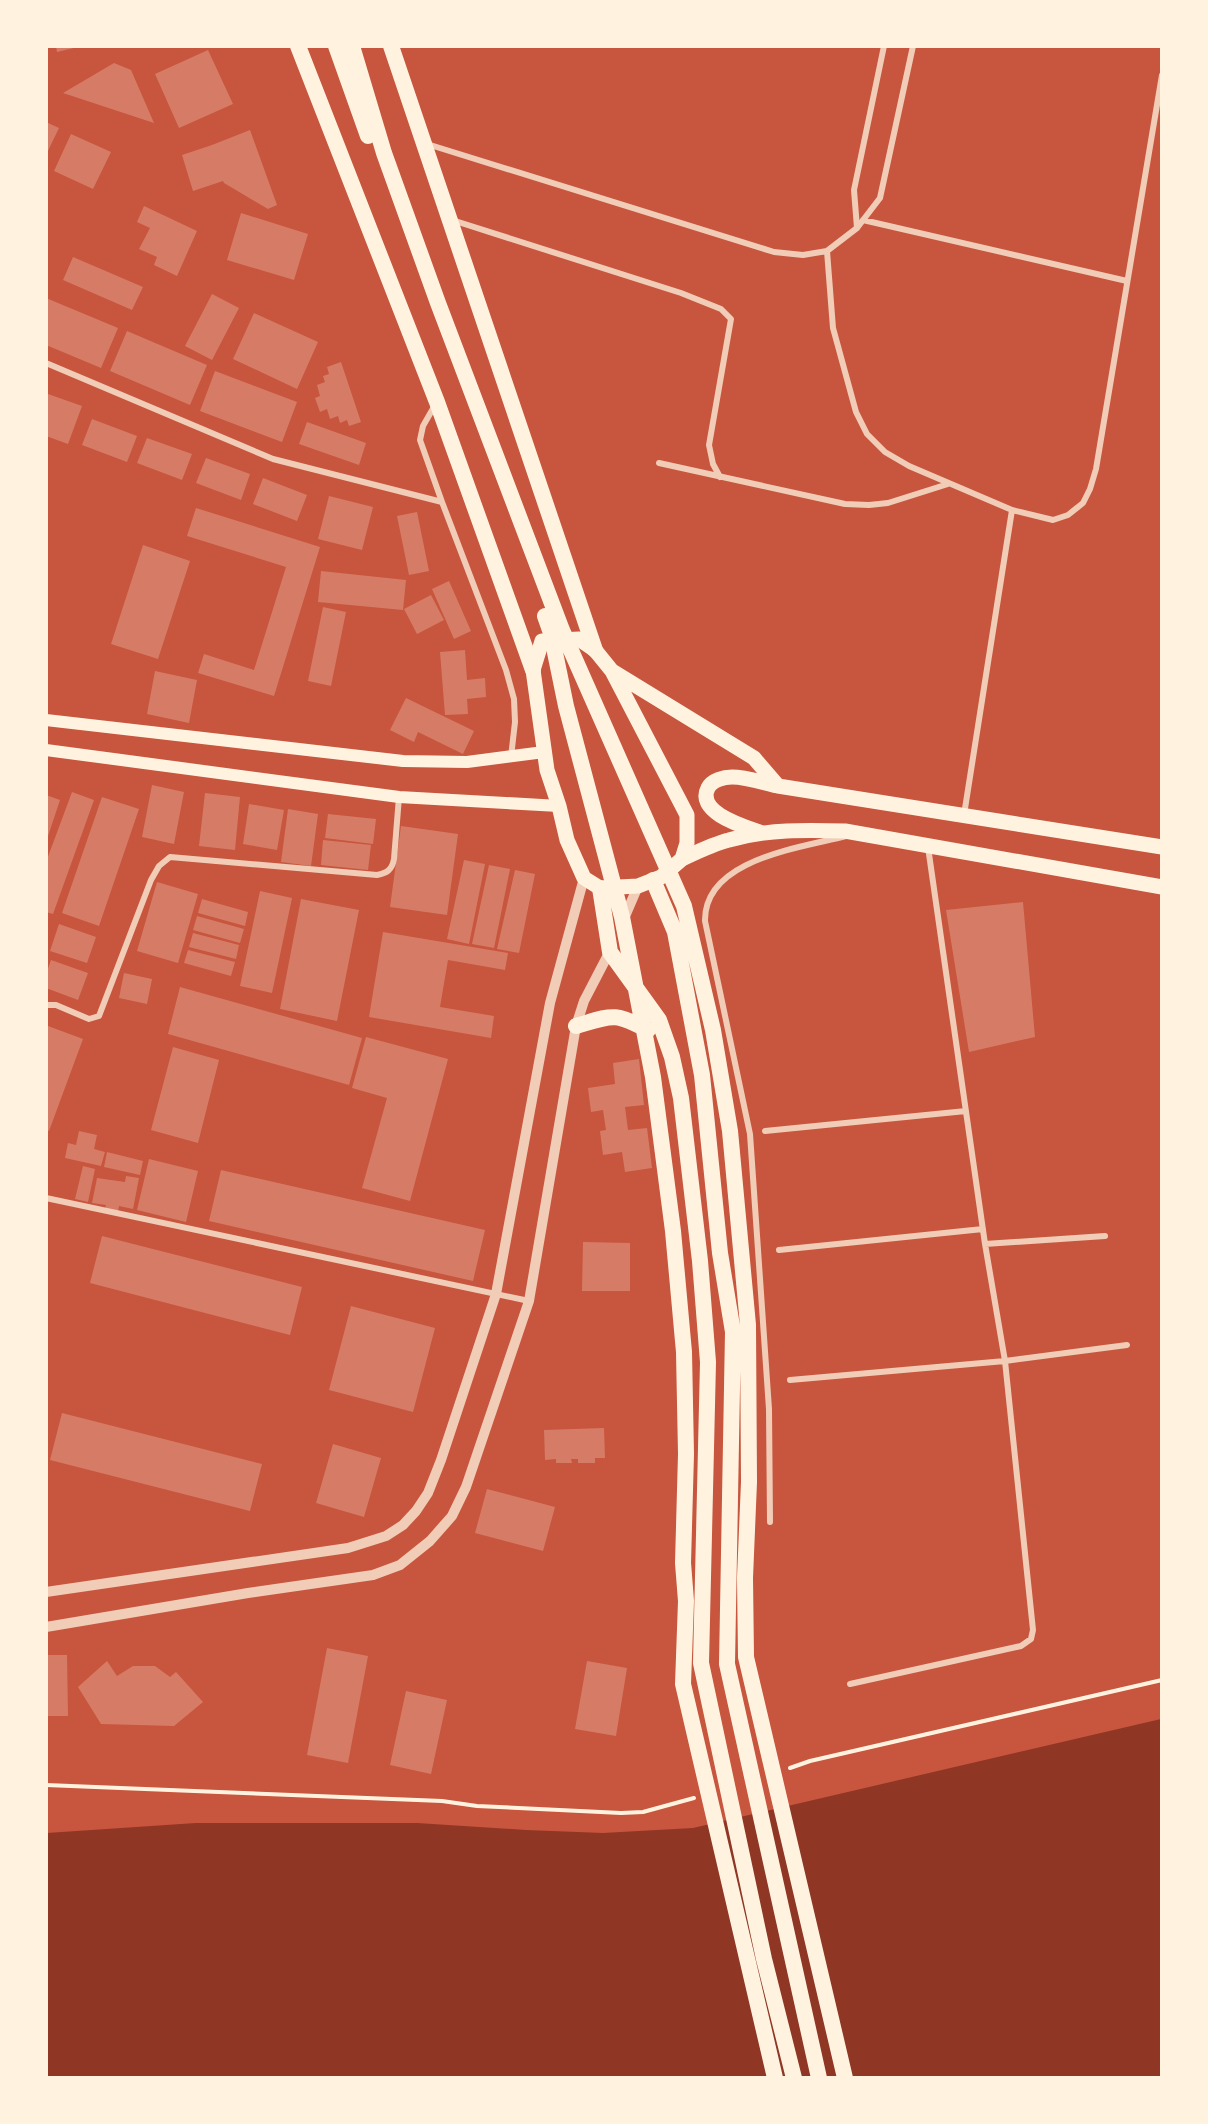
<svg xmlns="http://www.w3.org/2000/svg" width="1208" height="2124" font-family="'Exo 2',sans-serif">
  <rect width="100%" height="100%" fill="#c8553d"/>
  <path fill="#8f3625" d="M1161,1719V2077L47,2078V1833L196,1823H417L526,1830L603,1833L693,1828Z"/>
  <path fill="#d67c66" d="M56,46H78V47L57,52Z
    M208,50L233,104L179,128L155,74Z
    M114,63L131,70L154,123L63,93Z
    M46,122L59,128L46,155Z
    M250,130L277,205L268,209L224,183L223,181L193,191L182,155L212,145Z
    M71,134L111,152L93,189L54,171Z
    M144,206L197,231L177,276L154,265L157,257L139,249L150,228L137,222Z
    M241,213L308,234L294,280L227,260Z
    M73,257L143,287L132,310L63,280Z
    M212,294L239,308L212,360L185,346Z
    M46,298L118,328L101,368L46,345Z
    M254,313L318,342L297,389L233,359Z
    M127,331L207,365L190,405L110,371Z
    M341,362L361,422L349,426L347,420L340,423L338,416L330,419L327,409L320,412L315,398L320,396L317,385L325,382L323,376L329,374L327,367Z
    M215,371L297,402L282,442L200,411Z
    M48,394L82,406L68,444L46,436V399Z
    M92,419L137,436L127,462L82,445Z
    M307,422L366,443L359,465L299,444Z
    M147,438L192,454L182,480L137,463Z
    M206,458L250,474L241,500L196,483Z
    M263,478L307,495L297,521L253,504Z
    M329,496L373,507L362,550L318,539Z
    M196,508L320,547L274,696L198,673L204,654L254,670L286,567L187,536Z
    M417,512L429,571L409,575L397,516Z
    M143,545L190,561L158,659L111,644Z
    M321,571L406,580L403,610L318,602Z
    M449,581L471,631L454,639L432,589Z
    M431,595L444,620L417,634L404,609Z
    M323,607L346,612L331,686L308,681Z
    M465,650L467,680L485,678L486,697L467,699L468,714L445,715L440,652Z
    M155,671L197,680L189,723L147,714Z
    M406,698L474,731L463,754L418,732L414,742L390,730Z
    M152,785L184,792L174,844L142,837Z
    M72,792L94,800L53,914L46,912V862Z
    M205,793L240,797L235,850L199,846Z
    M46,795L60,800L47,839H46Z
    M102,797L139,809L99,926L62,913Z
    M249,804L284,810L277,850L243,844Z
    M288,809L318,814L311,866L281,862Z
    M328,814L376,819L373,844L325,838Z
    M401,826L458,834L447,915L390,907Z
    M323,840L371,845L368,870L321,865Z
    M464,860L485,864L469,944L447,939Z
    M489,865L510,869L494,948L472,944Z
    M515,870L535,874L519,953L497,949Z
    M157,882L198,894L178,963L137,951Z
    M260,891L292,898L272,993L240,986Z
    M202,899L248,912L245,926L198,913Z
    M301,899L359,910L337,1021L280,1009Z
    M1023,902L1035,1037L969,1052L946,910Z
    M197,916L244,929L240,943L193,930Z
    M59,924L96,937L87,963L50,951Z
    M383,932L508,953L505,970L448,960L440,1007L494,1016L491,1038L369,1017Z
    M193,933L239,945L236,959L189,947Z
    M188,950L235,962L231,976L184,963Z
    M51,960L88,973L78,1000L46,988V974Z
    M124,973L152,979L147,1004L119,998Z
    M180,987L362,1038L349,1085L168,1034Z
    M48,1026L83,1039L49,1131L46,1130V1030Z
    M366,1037L448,1059L410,1201L362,1188L387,1098L352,1088Z
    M173,1047L219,1060L198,1143L151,1130Z
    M639,1059L644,1105L625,1107L628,1130L647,1128L652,1168L625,1172L622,1152L603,1155L600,1131L606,1130L603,1110L591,1112L588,1088L615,1084L613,1063Z
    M79,1131L97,1135L94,1149L105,1152L101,1166L65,1158L68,1143L76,1145Z
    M107,1152L143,1161L140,1175L104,1167Z
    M149,1159L198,1171L186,1222L137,1210Z
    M83,1166L95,1169L88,1202L75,1199Z
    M221,1170L485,1230L473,1281L209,1221Z
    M126,1176L139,1178L133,1209L119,1206L118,1212L105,1209L106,1205L92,1203L97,1178L125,1182Z
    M102,1236L302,1287L290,1335L90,1283Z
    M583,1242L630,1243V1291H582Z
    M351,1306L435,1328L413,1412L329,1390Z
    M62,1413L262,1464L250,1511L50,1460Z
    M604,1428L605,1458H595V1463H578V1459H571L572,1463H556V1459L545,1460L544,1430Z
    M333,1444L381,1458L364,1517L316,1503Z
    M487,1489L555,1507L543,1551L475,1533Z
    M327,1648L368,1656L348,1763L307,1755Z
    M46,1655H67L68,1716H46Z
    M107,1661L117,1676L133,1666H155L170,1677L176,1672L203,1702L174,1726L101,1724L78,1687Z
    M587,1661L627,1668L616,1736L575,1729Z
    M406,1691L447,1700L431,1774L390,1765Z"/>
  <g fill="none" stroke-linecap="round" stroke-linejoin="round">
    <path stroke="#fff3e0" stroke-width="4" d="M790,1768L810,1761L1162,1680
      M46,1785L442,1801L477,1806L621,1813L643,1812L694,1798"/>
    <path stroke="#f1ccb7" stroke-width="6" d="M427,144L774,252L803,255L827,251L857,228L880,198L913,46
      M452,220L681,293L721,309L731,319L709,445L713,464L720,477
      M863,220L1127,281
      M857,228L854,190L884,46
      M827,251L833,328L856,412L867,434L885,452L909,466L1012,510L1053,520L1068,515L1083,503L1090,489L1096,469L1162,75
      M46,363L273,459L442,502L420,440L423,426L435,405
      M659,463L845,504L869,505L888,503L948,484
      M442,502L506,670L514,699L515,722L511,757
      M964,815L1012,510
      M46,1005H56L89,1019L99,1016L151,880L159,866L170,857L377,875C387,873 392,870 394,859L399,797
      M765,1131L966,1111
      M46,1198L529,1301
      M985,1244L1105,1236
      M779,1250L983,1229
      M790,1380L1005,1361L1127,1345
      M770,1522L769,1409L750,1134L705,921C704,859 800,848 846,836
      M850,1684L1021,1646L1031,1639L1033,1630L1005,1361L985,1244L928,847"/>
    <path stroke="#f1ccb7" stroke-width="10" d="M623,921L638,886
      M46,1592L348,1548L386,1536L403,1525L416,1511L428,1493L441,1460L496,1294L550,1003L584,878
      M46,1627L248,1593L373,1575L400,1565L430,1541L452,1516L466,1487L529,1301L576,1026L584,1001L611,949"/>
    <path stroke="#fff3e0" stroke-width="12" d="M46,720L403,761L467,762L544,752
      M46,750L399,797L559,806"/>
    <path stroke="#fff3e0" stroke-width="15" d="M579,639L595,650L612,671L687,815V843L682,859L661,877L638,886L600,888L584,878L567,840L559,806L547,770L533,670L542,641Z
      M612,671L754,758L778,786L1162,847
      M762,833C746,827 695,813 708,788C712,780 724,777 732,777C747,777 764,783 778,786
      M682,859C697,852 713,844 729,840C767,829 806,830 845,831L1162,887"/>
    <path stroke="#fff3e0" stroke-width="16" d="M298,46L437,402L533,670
      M336,46L368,136
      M352,46L384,153L438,303L562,630L684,906L713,1030L730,1131L748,1325L749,1482L745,1578L746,1657L845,2078
      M391,46L595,650
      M545,616L551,633L566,706L622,917L653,1077L673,1231L684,1352L686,1454L683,1563L686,1601L683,1684L775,2078
      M653,880L675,932L702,1075L720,1253L733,1332L727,1664L819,2078
      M600,888L610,952L659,1020L672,1057L681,1098L700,1261L708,1362L701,1663L764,1959L794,2078
      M576,1026C613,1015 614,1012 648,1030"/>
  </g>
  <rect width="1208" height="2124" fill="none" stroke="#fff3e0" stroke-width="96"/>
</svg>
